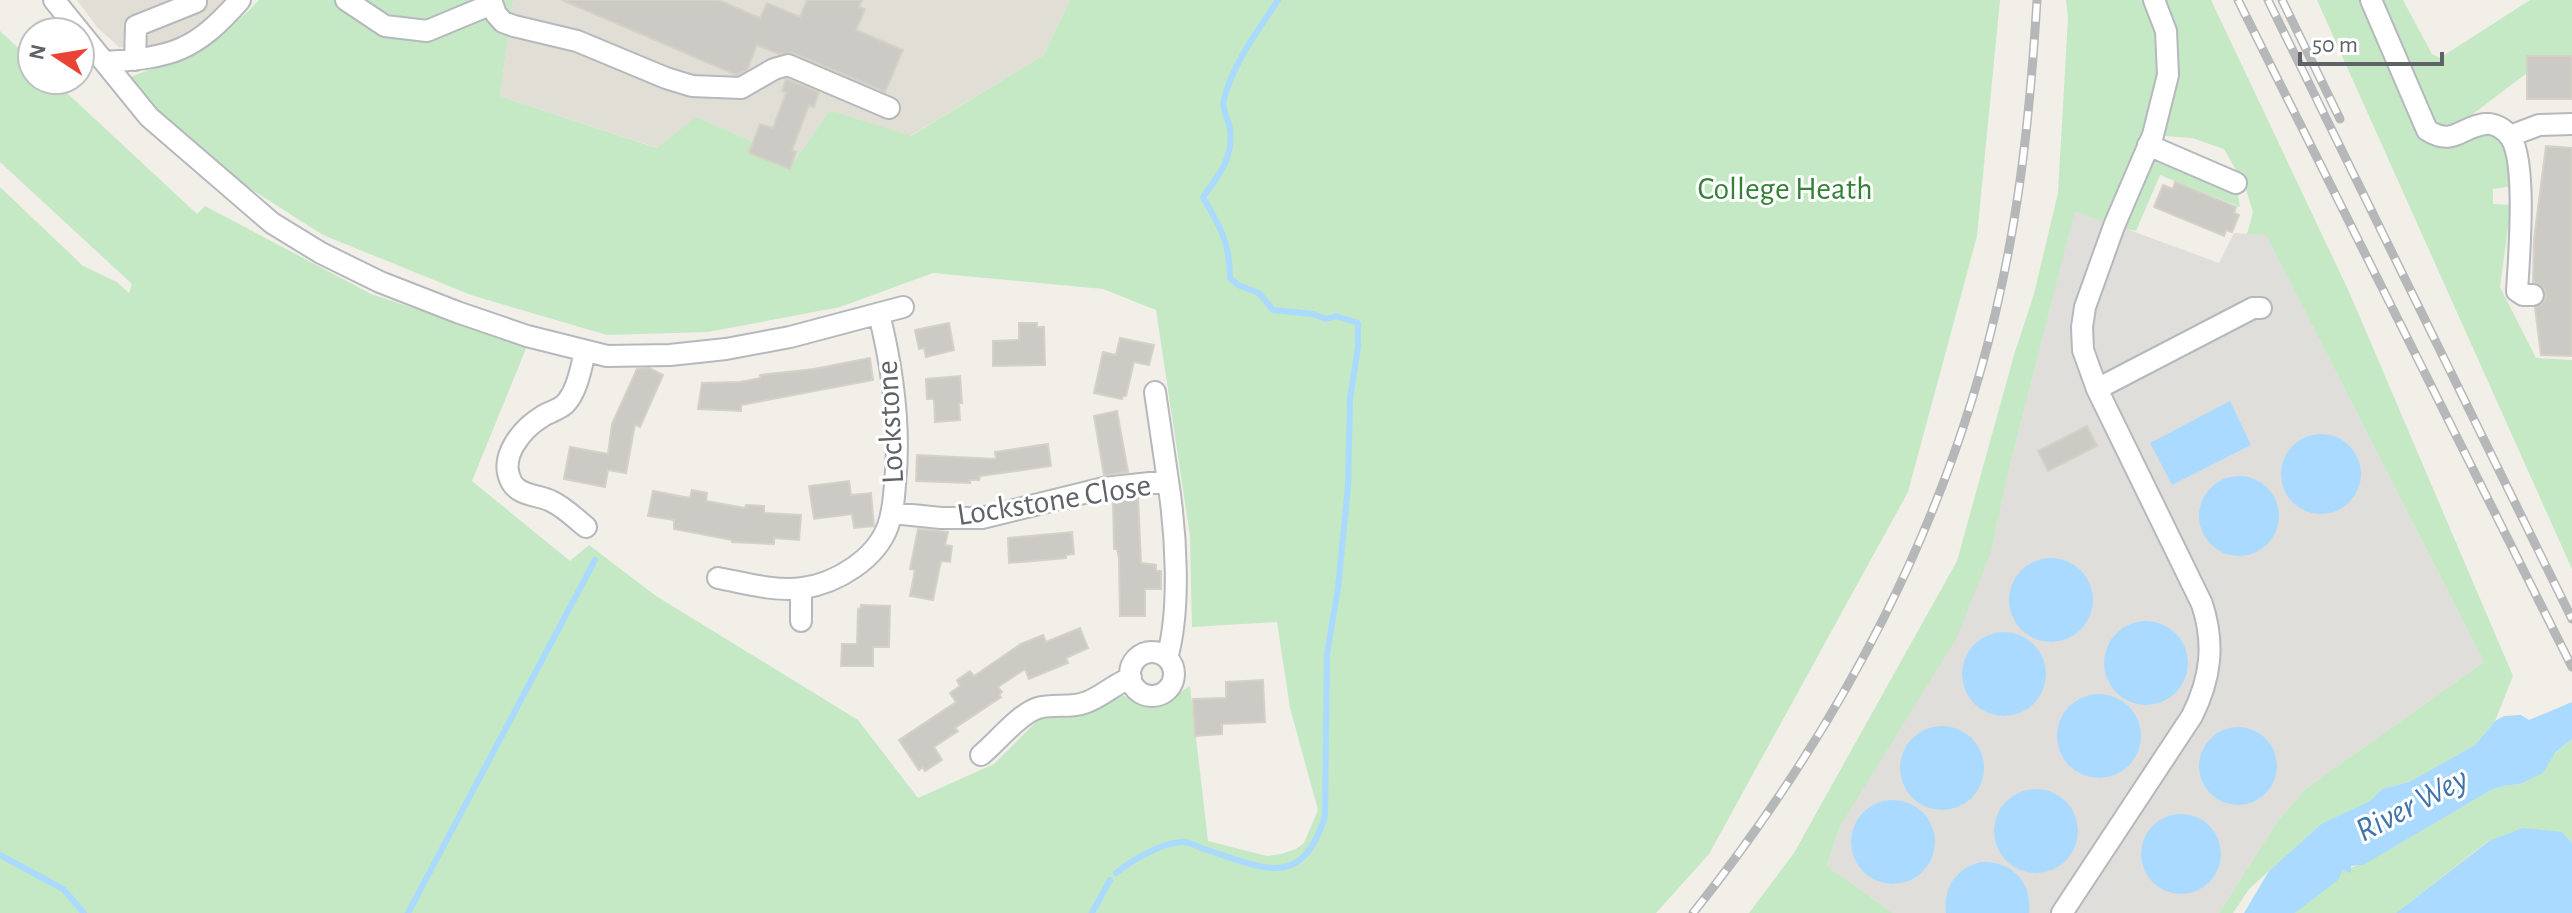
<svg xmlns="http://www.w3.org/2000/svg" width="2572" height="913" font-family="'Alegreya Sans',sans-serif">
  <rect width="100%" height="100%" fill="#f1efe8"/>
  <path fill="#e0deda" d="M2075,210L2219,263L2234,233L2266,235L2484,662L2305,789L2277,822L2219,913H1893L1827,866L1840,826L1992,549L2008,473Z"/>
  <path fill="#e1ded6" d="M77,0H228L195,36L144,49L119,47L97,27Z
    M513,0H1070L1044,55L910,136L830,110L795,160L696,117L658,148L500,96Z"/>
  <path fill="#c5e8c5" d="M259,0H513L500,96L657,148L696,117L795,160L830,110L911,136L1044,55L1070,0H2000L1977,236L1908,492L1709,854L1656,913H0V187L83,266L117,282L129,293L132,284L0,162V31L32,61V80H53L197,214L205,206L371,294L527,346L472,481L570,561L589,545L656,596L858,720L918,798L994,764L1039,719L1085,715L1121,695C1151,703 1164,704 1190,686L1208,841L1267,856L1281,854L1296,849L1304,843L1318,810L1290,708L1277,622L1192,627L1190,536L1156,310L1103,289L933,273L840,307L708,332L607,335L471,295L323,235L240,182L148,105L128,78C179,59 222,40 259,0Z
    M2066,0H2211L2350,294L2513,676L2495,721L2475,745L2409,782L2382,789L2369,802L2321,824L2249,889L2233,913H2219L2277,822L2305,789L2484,662L2266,235L2247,234L2253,212L2245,186L2224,149L2192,138L2153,135L2148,145L2236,183L2240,207L2160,175L2136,231L2114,226L2075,211L2008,473L1992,549L1956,639L1840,826L1827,866L1893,913H1749L1794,853L1957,561L2014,355L2034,294L2058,193L2068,18Z
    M2317,0H2403L2432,54L2440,58L2530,0H2572V56H2527V73L2432,145L2488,124L2510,136L2519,185L2493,189V204L2511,205L2500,287L2536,358L2572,360V569Z
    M2572,739V843L2562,832L2488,841L2396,913H2295L2343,870L2363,864L2491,790L2503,786L2520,784Z"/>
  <path fill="#aadaff" d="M2230,401L2251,445L2172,485L2150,443Z
    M2281 474a40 40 0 1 1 80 0a40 40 0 1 1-80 0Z
    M2199 516a40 40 0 1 1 80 0a40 40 0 1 1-80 0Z
    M2009 600a42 42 0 1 1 84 0a42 42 0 1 1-84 0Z
    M2104 663a42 42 0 1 1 84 0a42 42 0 1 1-84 0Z
    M1962 674a42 42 0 1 1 84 0a42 42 0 1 1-84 0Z
    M2057 736a42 42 0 1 1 84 0a42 42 0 1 1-84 0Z
    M2572,702V739L2555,753L2543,773L2520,784L2503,786L2491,790L2363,865L2351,866V873L2343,870L2338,880L2295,913H2244L2269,871L2321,824L2370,801L2382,789L2409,782L2475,745L2495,721L2504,716L2521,715L2529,720Z
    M1900 768a42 42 0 1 1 84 0a42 42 0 1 1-84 0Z
    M2199 766a39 39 0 1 1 78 0a39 39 0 1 1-78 0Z
    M1994 831a42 42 0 1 1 84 0a42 42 0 1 1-84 0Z
    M1851 842a42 42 0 1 1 84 0a42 42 0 1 1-84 0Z
    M2141 854a40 40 0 1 1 80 0a40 40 0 1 1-80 0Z
    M2523,828L2562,832L2572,843V913H2396L2489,841Z
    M1981,862C2012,860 2033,883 2029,913H1946C1943,888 1956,868 1981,862Z"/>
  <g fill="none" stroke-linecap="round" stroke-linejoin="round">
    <path stroke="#aadaff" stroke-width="6" d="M0,855L63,889L84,913
      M1116,873C1131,861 1162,842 1183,842C1190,842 1200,848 1207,850C1263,868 1302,891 1325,816L1327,654L1338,588L1348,486L1350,399L1358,347V323L1336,316L1326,319L1313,314L1273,310L1259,293L1238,285L1230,278C1230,243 1220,226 1203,197C1218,176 1234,158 1230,129C1229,119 1221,110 1224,99C1233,63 1258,31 1278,0
      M408,913L595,560
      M1092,913L1110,880"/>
  </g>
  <path fill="#cccac5" stroke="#d6d1c6" stroke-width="2" d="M562,0H719L760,18L767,3L800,17L807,0H862L859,7L865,9L856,30L903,50L885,92L793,53L779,54L757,45L747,70L736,75Z
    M2527,56H2572V99H2527Z
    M786,79L819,92L814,107L809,105L792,150L796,152L790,169L749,153L760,124L773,128L786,93L782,91Z
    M2546,146L2572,148V356L2541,355L2535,308L2544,302L2546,296L2544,288L2533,282L2534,239Z
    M2175,182L2236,207L2234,213L2239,215L2232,232L2226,230L2224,236L2154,207L2163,185L2173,189Z
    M949,323L954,350L926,357L924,348L919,349L915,330Z
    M1019,323H1037V327H1044L1045,365L993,366V341L1019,340Z
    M1120,338L1154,345L1149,365L1134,362L1126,396H1123L1122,399L1094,393L1103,352L1116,355Z
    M870,358L873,380L741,405V411L698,409L702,383L740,382L761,378L760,375L814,369Z
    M649,368L663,375L640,427L635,424L626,473L608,470L605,487L564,479L570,447L608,454L612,424L637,369Z
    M960,376L962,403H959L960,420L935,422L934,399H927L926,379Z
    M1117,411L1128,472L1104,475L1094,416Z
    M2087,426L2097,446L2048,471L2038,451Z
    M1048,444L1051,466L980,476L979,480H970V483L916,481L917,455L996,459L995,452Z
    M849,481L851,495L871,493L874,526L854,528L852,514L814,519L809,486Z
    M692,490L707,493L706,501L745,508L746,505L764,506V513L801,515L799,540L774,538V544L732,542V540L674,529V520L648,516L653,491L690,498Z
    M1138,497L1141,563L1156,565V571H1161V589H1145V616H1120L1119,558L1117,549H1114L1113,500Z
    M918,529L948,532L945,545L952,546L950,562L941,561L933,600L910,596L915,570L910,569Z
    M1072,532L1074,554L1066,555V558L1009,563L1008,538Z
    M861,605L890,606L889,647H873V666H841L842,644H857L858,609L861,608Z
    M1080,628L1088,648L1066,658L1068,663L1029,679L1025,669L998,687L1002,692L999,695L1001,697L955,728L958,731L934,747L942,760L925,771L923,767L919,770L899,740L956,702L950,693L960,686L957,680L970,671L974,676L1021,644L1043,635L1046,642Z
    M1263,680L1265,722L1222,724V734L1195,736L1193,699L1226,698V682Z"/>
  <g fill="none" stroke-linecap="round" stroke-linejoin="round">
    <g stroke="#b5b8bc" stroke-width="24">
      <path id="minor" d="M54,0L149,117L272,223L321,253L380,282L457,312L527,336L607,356L670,355L726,349L790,337L903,307
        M346,0L385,26L427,31L492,4
        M491,0L496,14L503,22L514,26L577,41L666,78L692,86L741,88L774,69L788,65L889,108
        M2371,0L2427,130C2454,147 2460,127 2485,124C2495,123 2505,129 2511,138C2527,164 2519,258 2517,291L2523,295H2533
        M135,60L136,26L196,2
        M106,62C173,57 194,52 240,0
        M2510,136L2539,125L2572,124
        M2148,145L2236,183
        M585,352C581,368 577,392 565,404C560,409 550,412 543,416C523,428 497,457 512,483C520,496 539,495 551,501C564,507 575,518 586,527
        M2097,389L2253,308H2261
        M1155,392L1168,481
        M892,513L941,518H982L1104,488L1168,481C1176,532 1181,609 1167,658
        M718,578C745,583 775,592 803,588C837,583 876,559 888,526C893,512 894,498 895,484C901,426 893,370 879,314
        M801,621V589
        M1130 674a22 22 0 1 1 44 0a22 22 0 1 1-44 0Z
        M981,755C997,742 1019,714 1038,708C1054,703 1071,709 1087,702C1103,696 1114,684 1131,678
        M2062,913L2192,716C2211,678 2215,644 2202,604L2097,389L2083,350L2082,327L2085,307L2114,226L2153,135L2168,75L2166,31L2154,0"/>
    </g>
    <use href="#minor" stroke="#fff" stroke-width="20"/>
    <g stroke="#b6b7b8" stroke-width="9">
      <path id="rail" d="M2238,0L2572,667
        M2268,0L2572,619
        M2282,0L2340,119
        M1693,913C1839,730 1952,519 2001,288C2022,193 2031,97 2037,0"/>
    </g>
    <use href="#rail" stroke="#fff" stroke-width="6" stroke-dasharray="18" stroke-linecap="butt"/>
  </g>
  <g text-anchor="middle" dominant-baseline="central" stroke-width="6" stroke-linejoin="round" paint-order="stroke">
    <g font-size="32" fill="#348238" stroke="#fff">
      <text x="1785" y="189">College Heath</text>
    </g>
    <g font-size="32" fill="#5f6368" stroke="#fff">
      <text transform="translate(890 422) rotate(-93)">Lockstone</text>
      <text transform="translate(1054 500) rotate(-9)">Lockstone Close</text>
    </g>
    <g font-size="34" font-style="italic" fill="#4174aa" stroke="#fff">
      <text transform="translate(2412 805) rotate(-28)">River Wey</text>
    </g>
  </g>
  <g transform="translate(56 56) rotate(282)"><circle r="38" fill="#ffffff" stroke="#bfc1c3" stroke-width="2"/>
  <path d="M0-6L14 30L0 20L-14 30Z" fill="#ea4335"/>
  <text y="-12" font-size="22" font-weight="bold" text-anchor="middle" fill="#5f6368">N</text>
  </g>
  <path d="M2300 52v12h142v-12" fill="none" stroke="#5f6368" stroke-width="4"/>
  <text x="2312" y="52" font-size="24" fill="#5f6368" stroke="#ffffff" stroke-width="6" paint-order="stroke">50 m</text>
</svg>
